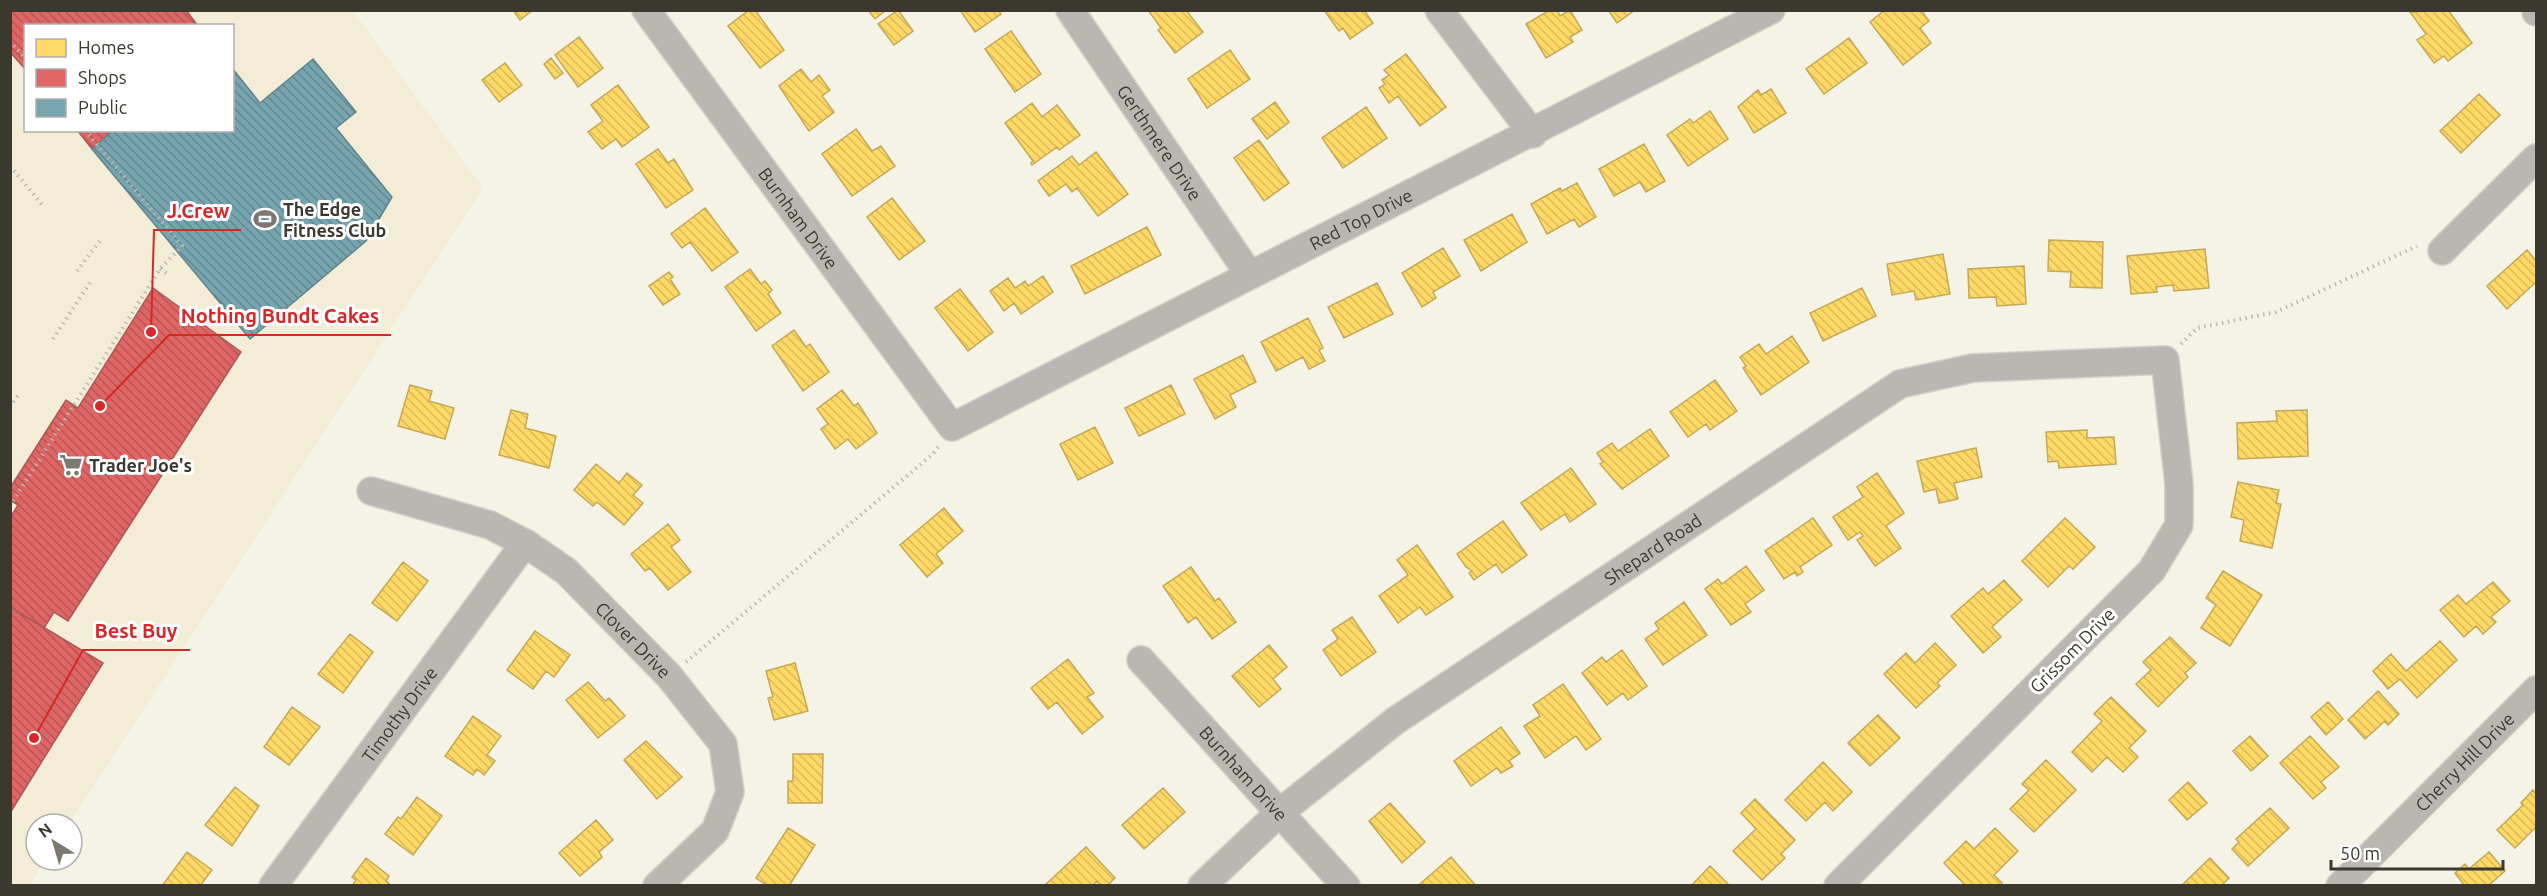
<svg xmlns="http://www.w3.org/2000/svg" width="2547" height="896" font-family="Ubuntu,sans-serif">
  <defs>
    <pattern id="homes-back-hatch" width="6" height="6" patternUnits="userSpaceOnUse" patternTransform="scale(1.5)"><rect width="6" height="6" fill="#ffd966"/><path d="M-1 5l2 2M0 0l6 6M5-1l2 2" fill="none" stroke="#dbbb59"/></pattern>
    <pattern id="shops-back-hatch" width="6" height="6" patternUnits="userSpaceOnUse" patternTransform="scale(1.5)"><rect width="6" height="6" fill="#e06666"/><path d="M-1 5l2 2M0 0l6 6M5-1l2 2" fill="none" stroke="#b75554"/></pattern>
    <pattern id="public-back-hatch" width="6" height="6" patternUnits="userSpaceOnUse" patternTransform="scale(1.5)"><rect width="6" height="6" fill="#76a5af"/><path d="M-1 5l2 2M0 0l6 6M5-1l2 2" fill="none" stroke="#62878f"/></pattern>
  </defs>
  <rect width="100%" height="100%" fill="#f5f2e6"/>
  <path fill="#f3edd8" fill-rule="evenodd" d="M10,11H353L483,188L69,824H36V860H46L29,886L10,885ZM26,26H232V130H26Z"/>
  <path fill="url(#homes-back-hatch)" stroke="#c4a956" stroke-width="1.5" d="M513,10H533L520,20Z
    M749,10H755L784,50L760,68L728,26Z
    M868,10H886L875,19Z
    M898,10L913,31L894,45L878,24Z
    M960,10H998L1001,14L975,32Z
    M1148,10H1186L1203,32L1175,53L1158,30L1161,28Z
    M1324,10H1364L1373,23L1350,39L1343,28L1339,31Z
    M1550,10H1557L1560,16L1570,10L1582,30L1570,37L1573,42L1546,58L1526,24Z
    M1608,10H1635L1617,23Z
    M1885,10H1921L1929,21L1920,28L1931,43L1903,65L1870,22Z
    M2448,10L2472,43L2448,61L2444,56L2434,63L2417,40L2426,34L2410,12Z
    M1011,31L1041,74L1015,92L985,49Z
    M579,37L603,68L578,87L555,55Z
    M1849,38L1867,63L1824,94L1806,69Z
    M1230,50L1250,79L1207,108L1188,79Z
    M1406,54L1446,107L1420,126L1398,96L1389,103L1379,88L1385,84L1382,80L1389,75L1384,70Z
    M551,58L563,73L555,79L544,64Z
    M505,63L522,85L499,102L482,80Z
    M801,69L811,82L819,75L830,90L822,96L834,112L809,131L779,86Z
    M618,85L649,127L622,147L616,139L602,149L588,132L603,121L591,105Z
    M1771,89L1786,113L1754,133L1738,107L1758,90L1761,95Z
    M2479,94L2500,115L2461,153L2440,131Z
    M1275,102L1289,122L1267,139L1252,119Z
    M1032,103L1042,117L1057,105L1080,135L1059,150L1057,147L1032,165L1031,163L1033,161L1005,123Z
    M1366,107L1387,138L1343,168L1322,138Z
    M1710,111L1728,139L1688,166L1667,135L1690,119L1693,123Z
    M856,129L872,151L881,146L895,166L852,196L822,154Z
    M1259,140L1289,183L1264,201L1234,158Z
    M1644,144L1665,181L1646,192L1640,182L1614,196L1599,169Z
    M658,149L668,163L674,159L693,190L666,208L636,164Z
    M1096,152L1128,194L1098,216L1077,188L1072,192L1066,184L1049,196L1038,181L1072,156L1079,165Z
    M1577,183L1596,217L1579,227L1574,219L1547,234L1531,204L1560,188L1562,191Z
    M892,198L925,241L899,260L867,217Z
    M705,208L738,252L712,271L690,242L682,248L671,234Z
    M1512,214L1527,242L1481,271L1464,240Z
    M1147,227L1161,255L1085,294L1071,266Z
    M2049,240L2103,242L2102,288L2070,287L2071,272L2048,271Z
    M1443,248L1460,276L1433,292L1436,298L1422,307L1402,273Z
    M2205,249L2209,288L2174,291L2173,285L2156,287L2157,292L2131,294L2127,256Z
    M2527,250L2536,261V282L2507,309L2487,286Z
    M1943,254L1950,294L1916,300L1914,291L1892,295L1887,264Z
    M2024,266L2026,304L1997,306L1996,297L1969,298L1968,269Z
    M750,269L761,284L765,281L772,290L768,294L781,313L756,331L725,287Z
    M669,272L673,277L670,279L680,294L663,305L649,286Z
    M1043,276L1053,292L1021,314L1014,303L1004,311L990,291L1008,278L1015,288L1025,281L1028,286Z
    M1377,283L1393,314L1344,338L1328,307Z
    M1862,288L1876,316L1823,341L1810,313Z
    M960,289L993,332L968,351L935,308Z
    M1308,318L1323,348L1319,350L1325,361L1309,369L1303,357L1276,371L1261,342Z
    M794,330L806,347L810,344L829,372L803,391L772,346Z
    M1792,336L1809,362L1761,395L1743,368L1746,366L1740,357L1759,344L1766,354Z
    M1243,355L1256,382L1230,395L1236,407L1215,419L1194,379Z
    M1715,380L1737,411L1710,430L1706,424L1688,437L1670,412Z
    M410,385L432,391L429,401L454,408L445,439L398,426Z
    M1171,385L1185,414L1139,436L1125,408Z
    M842,390L854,406L858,403L877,433L856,449L848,439L835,449L821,429L828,424L817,409Z
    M511,410L528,414L525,428L556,436L549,468L499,455Z
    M2307,410L2308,456L2238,459L2237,423L2277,421L2276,411Z
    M1095,427L1113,463L1078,480L1060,444Z
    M1650,429L1669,456L1622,489L1600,464L1603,462L1597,453L1612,443L1618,451Z
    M2087,430V438L2114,437L2116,464L2059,468L2058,461L2048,462L2046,432Z
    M1976,448L1982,477L1954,483L1958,499L1939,503L1936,489L1924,492L1917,461Z
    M596,464L619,483L627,473L642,485L633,495L643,503L624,525L597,502L593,506L574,490Z
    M1571,468L1596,504L1570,522L1565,514L1541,530L1521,503Z
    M1877,473L1904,513L1886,526L1901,548L1875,566L1857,540L1863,536L1860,532L1848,540L1833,517L1863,497L1857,487Z
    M2238,482L2279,490L2276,503L2281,504L2272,548L2240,541L2244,520L2231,517Z
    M944,508L963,531L936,554L943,563L927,577L900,545Z
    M1813,518L1832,545L1800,567L1803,572L1797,576L1795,572L1784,579L1765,551Z
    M2065,518L2095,547L2073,569L2069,566L2048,587L2022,561Z
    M1503,521L1527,555L1502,573L1496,564L1474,580L1469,573L1472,571L1466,567L1457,554Z
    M668,524L680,540L671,547L691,572L668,590L650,568L645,571L631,554Z
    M1417,545L1453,597L1426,615L1420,607L1398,623L1379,596L1408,575L1397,560Z
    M403,562L428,581L397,621L372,603Z
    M1746,566L1764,590L1745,604L1751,612L1731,625L1705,589L1718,579L1722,584Z
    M1191,567L1215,601L1219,598L1236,622L1212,639L1196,617L1188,623L1163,586Z
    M2223,571L2262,595L2230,646L2201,628L2216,605L2206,598Z
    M2004,580L2022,600L1992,627L2001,637L1983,653L1951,616L1983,588L1988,594Z
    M2493,582L2510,601L2491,617L2496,622L2483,634L2476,626L2464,637L2440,610L2458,595L2466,604Z
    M1684,602L1707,635L1663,665L1645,639L1659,629L1655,623Z
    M1352,617L1376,652L1341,676L1323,650L1338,639L1332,630Z
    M535,631L570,655L554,677L546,671L533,689L507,670Z
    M350,634L373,652L343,693L318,674Z
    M2170,637L2196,663L2185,673L2188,677L2158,707L2136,684L2151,670L2143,662Z
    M2440,641L2457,660L2417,698L2400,679L2388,689L2373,671L2391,654L2406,671Z
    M1935,643L1956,665L1937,683L1940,686L1916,708L1884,674L1906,653L1915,663Z
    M1269,645L1287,667L1273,679L1281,689L1259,707L1232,676Z
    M1622,650L1647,686L1628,700L1623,693L1607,705L1582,673L1602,657L1606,662Z
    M1068,659L1094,693L1087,697L1103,717L1082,734L1057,702L1048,709L1031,688Z
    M795,663L808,711L774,720L768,698L773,697L766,671Z
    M588,682L605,701L609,698L625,716L598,738L566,700Z
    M1563,684L1601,739L1586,750L1576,736L1545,758L1524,726L1540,716L1533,705Z
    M2378,691L2399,714L2388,725L2385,721L2365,739L2348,720Z
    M2111,697L2146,731L2129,748L2138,757L2123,772L2107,757L2092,772L2072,752L2102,721L2094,714Z
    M2328,702L2343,719L2326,735L2311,717Z
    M292,707L320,727L289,765L264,747Z
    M1878,715L1900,738L1870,766L1848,743Z
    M473,716L501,736L487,755L495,761L484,775L477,769L473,775L445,756Z
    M1501,727L1520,753L1509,761L1513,766L1501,773L1497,768L1471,786L1454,761Z
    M2250,736L2268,756L2251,771L2233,751Z
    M2310,736L2339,767L2321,782L2326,788L2313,799L2280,763Z
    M646,741L682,777L657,799L624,760Z
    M793,754H823L822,803H788V781H793Z
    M2046,760L2076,790L2034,832L2010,809L2029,790L2022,784Z
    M1823,762L1852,792L1833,811L1825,802L1806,821L1785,800Z
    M2188,782L2207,803L2187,820L2169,800Z
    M235,787L259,806L232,846L205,825Z
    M1163,788L1185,812L1144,849L1122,825Z
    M2533,790L2536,794V827L2515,848L2497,830L2523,805L2521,803Z
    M417,797L442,816L413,855L385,834L398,817L401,819Z
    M1755,799L1795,840L1781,854L1785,858L1762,880L1733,851L1756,829L1741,813Z
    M1390,803L1425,842L1402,863L1369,821Z
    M2270,808L2289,828L2248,866L2232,849L2239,842L2236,839Z
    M596,820L613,840L599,852L602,857L580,876L559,853Z
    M788,828L815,845L789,886H768L756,878Z
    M1995,828L2018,851L1994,875L2002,883L1999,886H1966L1944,863L1966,841L1974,849Z
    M1086,847L1115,878L1107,886H1101L1097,881L1092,886H1044Z
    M187,852L212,870L200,886H162Z
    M2489,852L2505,871L2488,886H2465L2455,873L2465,864L2469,869Z
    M1451,857L1476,886H1422L1420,884Z
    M366,858L389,876L386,881L392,886H352L356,880L352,877Z
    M2210,858L2229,878L2221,886H2181Z
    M1710,866L1730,886H1691Z"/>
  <path fill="url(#shops-back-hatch)" stroke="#ae5856" stroke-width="1.5" d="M10,10H186L198,26H26V70L10,52Z
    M77,130H114L92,149Z
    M153,288L241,352L68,621L54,612L44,628L10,607V518L18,505L10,500V488L66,400L78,408Z
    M10,607L103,663L10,813Z"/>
  <path fill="url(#public-back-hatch)" stroke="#648489" stroke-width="1.5" d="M313,59L356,112L336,128L392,197L366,241L250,339L92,149L114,130H232V68L260,103Z"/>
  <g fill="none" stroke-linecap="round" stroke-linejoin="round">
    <g stroke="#d2d0c7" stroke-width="30">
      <g id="minor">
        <path id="s1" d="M646,10L952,427L1771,10"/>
        <path id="s2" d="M1070,10L1249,274"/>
        <path d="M1439,10L1533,134"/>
        <path d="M2536,10V12"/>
        <path d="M2442,251L2536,158"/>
        <path id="s3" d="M371,491L490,525L525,543L566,571L669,676L723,744L730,792L715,831L657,886"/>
        <path id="s4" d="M1141,660L1346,886"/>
        <path id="s5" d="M273,886L525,543"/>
        <path id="s6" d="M1202,886L1279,813L1395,721L1900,384L1973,368L2165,360L2179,484V525L2152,570L1838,886"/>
        <path id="s7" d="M2340,886L2536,690"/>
      </g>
    </g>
    <path stroke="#bcb8b2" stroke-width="4" stroke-dasharray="1.5 4.5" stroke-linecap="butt" d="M10,41L26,59
      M10,166L44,207
      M160,269L167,274
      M77,271L102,238
      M53,339L91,281
      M2181,344L2197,328L2276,312L2417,246
      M10,407L19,394
      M10,506L160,269L182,246L85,130
      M686,662L933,454L938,447"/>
    <use href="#minor" stroke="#bab6b1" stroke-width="27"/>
  </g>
  <defs>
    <g id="stadium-bare" transform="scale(1.8)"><path d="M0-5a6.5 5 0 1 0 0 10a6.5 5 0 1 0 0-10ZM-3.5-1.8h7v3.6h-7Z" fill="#7b796f" stroke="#fff" stroke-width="2.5" paint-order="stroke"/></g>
    <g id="supermarket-bare" transform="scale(1.8)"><path d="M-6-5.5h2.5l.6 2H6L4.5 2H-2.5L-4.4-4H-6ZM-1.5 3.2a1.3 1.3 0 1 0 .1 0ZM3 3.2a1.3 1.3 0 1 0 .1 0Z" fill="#7b796f" stroke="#fff" stroke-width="2.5" paint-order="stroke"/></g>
  </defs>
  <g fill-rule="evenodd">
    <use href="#stadium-bare" x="265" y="219"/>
    <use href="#supermarket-bare" x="71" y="465"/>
  </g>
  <g text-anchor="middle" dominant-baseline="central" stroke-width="6" stroke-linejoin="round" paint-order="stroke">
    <g font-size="18" fill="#3a382f" stroke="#fff">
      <text stroke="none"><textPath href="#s2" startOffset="160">Gerthmere Drive</textPath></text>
      <text stroke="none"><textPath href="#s1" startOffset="976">Red Top Drive</textPath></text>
      <text stroke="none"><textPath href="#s1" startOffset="258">Burnham Drive</textPath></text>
      <text stroke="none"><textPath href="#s6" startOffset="564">Shepard Road</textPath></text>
      <text stroke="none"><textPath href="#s3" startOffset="309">Clover Drive</textPath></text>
      <text transform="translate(2072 650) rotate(-45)">Grissom Drive</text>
      <text stroke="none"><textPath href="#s5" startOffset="213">Timothy Drive</textPath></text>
      <text stroke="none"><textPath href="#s7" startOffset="176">Cherry Hill Drive</textPath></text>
      <text stroke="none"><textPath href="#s4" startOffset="153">Burnham Drive</textPath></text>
    </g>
    <g font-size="18" font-weight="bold" fill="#3a382f" stroke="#fff" text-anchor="start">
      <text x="283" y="209">The Edge<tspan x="283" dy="21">Fitness Club</tspan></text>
      <text x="89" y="465">Trader Joe's</text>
    </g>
  </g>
  <path fill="none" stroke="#d62828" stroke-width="2" d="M151 332L154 230H241M100 406L169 335H391M34 738L83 650H190"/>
  <g fill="#d62828" stroke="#fff" stroke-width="2">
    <circle cx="151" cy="332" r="6"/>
    <circle cx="100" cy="406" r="6"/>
    <circle cx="34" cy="738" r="6"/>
  </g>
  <g font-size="20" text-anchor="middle" font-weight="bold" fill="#d62828" stroke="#fff" stroke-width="6" stroke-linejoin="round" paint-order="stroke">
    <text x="198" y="218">J.Crew</text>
    <text x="280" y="323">Nothing Bundt Cakes</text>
    <text x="136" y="638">Best Buy</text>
  </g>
  <rect width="2547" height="896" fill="none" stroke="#3a382f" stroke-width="24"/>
  <rect x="24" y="24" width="210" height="108" fill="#ffffff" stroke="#b0afac" stroke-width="1.5"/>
  <rect x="36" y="39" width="30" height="18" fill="#ffd966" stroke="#b0afac" stroke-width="1.5"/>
  <text x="78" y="54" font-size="18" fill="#3a382f">Homes</text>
  <rect x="36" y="69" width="30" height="18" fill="#e06666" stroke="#b0afac" stroke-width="1.5"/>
  <text x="78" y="84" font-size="18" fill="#3a382f">Shops</text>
  <rect x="36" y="99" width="30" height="18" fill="#76a5af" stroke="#b0afac" stroke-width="1.5"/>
  <text x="78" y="114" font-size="18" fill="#3a382f">Public</text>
  <g transform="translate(54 842) rotate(323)"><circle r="28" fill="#ffffff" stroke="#b0afac" stroke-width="1.5"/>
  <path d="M0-4.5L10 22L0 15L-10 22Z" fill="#7b796f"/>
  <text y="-9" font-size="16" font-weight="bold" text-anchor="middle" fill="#3a382f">N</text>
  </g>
  <path d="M2331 860v9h172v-9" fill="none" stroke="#3a382f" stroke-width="3"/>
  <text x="2340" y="860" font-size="18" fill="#3a382f" stroke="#ffffff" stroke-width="4.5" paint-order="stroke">50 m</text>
</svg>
